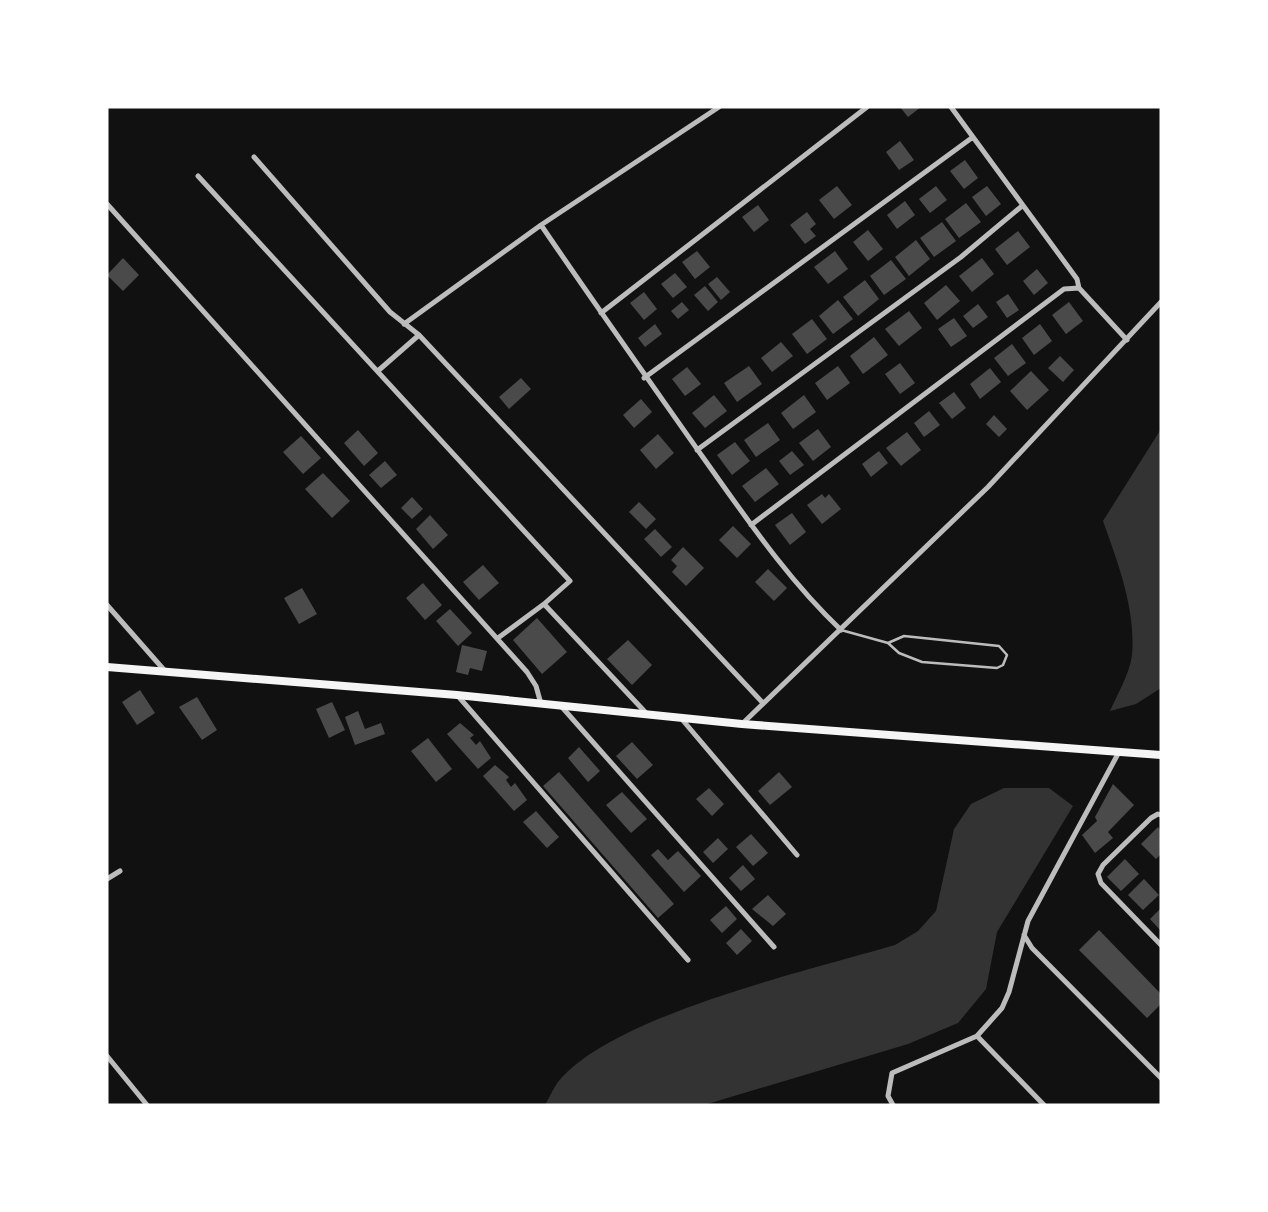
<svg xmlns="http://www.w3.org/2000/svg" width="1268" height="1212" viewBox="0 0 1268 1212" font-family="Cabin,sans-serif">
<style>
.water{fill:#333}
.building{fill:#4a4a4a}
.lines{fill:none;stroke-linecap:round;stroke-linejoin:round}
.service{stroke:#bcbcbc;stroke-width:2.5}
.minor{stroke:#bcbcbc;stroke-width:5}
.secondary{stroke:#f5f5f5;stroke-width:8}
</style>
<rect width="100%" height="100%" fill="#111"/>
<path class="water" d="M1161 429V688L1136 704 1110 711C1117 695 1130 673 1132 655 1136 610 1118 563 1103 521Z
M1004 788H1049L1073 806 997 932 986 989 958 1023 908 1044 704 1105H545C549 1098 553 1089 558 1082 612 1015 811 970 895 945L918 931 936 911 954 829 971 804Z"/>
<path class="building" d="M900 107H921L908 117Z
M900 141 914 160 899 170 886 152Z
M965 160 978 178 964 189 950 171Z
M837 186 852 205 834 219 819 200Z
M936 186 947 200 930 213 919 199Z
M987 186 1001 204 986 216 972 197Z
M905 201 915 215 897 229 887 215Z
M966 203 981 222 959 238 945 219Z
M758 205 769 220 754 232 742 217Z
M807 212 816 224 810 229 816 236 805 244 790 225Z
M942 222 956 241 934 257 920 238Z
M868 230 883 249 868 261 853 242Z
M1018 231 1030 247 1007 265 995 249Z
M916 240 930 259 909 276 895 257Z
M697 251 710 267 695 279 682 262Z
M835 251 848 269 828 284 814 267Z
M123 258 139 275 123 291 107 275Z
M982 258 994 274 972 292 959 276Z
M891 260 906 279 884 295 870 276Z
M1037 269 1048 283 1034 295 1023 281Z
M675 273 687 287 673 298 661 284Z
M717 277 730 292 721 300 708 284Z
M865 280 879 299 858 316 843 297Z
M946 285 960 301 937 320 924 303Z
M705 286 718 302 708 311 694 295Z
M644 292 657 309 644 320 630 303Z
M1008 294 1019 310 1007 318 996 302Z
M838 300 853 319 833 334 819 316Z
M682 302 689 310 678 319 671 311Z
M1069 302 1083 321 1066 334 1052 315Z
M978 304 988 317 973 328 963 316Z
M909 311 922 328 899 346 885 329Z
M954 318 967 336 951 347 938 329Z
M812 319 827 339 807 354 792 334Z
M655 324 662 334 645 347 638 338Z
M1040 324 1052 341 1034 355 1022 338Z
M874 337 888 355 863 374 850 356Z
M781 342 793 356 772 372 761 358Z
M1012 344 1026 363 1008 376 994 358Z
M1060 356 1074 370 1063 382 1048 368Z
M900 363 915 383 900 394 885 374Z
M749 366 762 384 737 402 724 383Z
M838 366 850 383 827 400 815 383Z
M687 367 701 384 685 396 672 379Z
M990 368 1001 382 980 399 970 384Z
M1031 371 1049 390 1027 410 1010 391Z
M521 378 531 389 509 409 499 397Z
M954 392 966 408 952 419 939 403Z
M714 395 727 411 705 428 692 413Z
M804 395 816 412 793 429 781 413Z
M641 399 652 412 634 428 623 415Z
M929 411 940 425 924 437 914 423Z
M994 415 1007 429 999 437 986 424Z
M768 423 780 440 756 457 744 440Z
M818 429 831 447 813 461 799 443Z
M358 430 378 453 364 466 344 443Z
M907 432 921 450 901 466 886 448Z
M658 434 674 453 656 469 640 450Z
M301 436 321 458 303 474 283 452Z
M735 442 750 461 732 475 717 455Z
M792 451 804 465 790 475 779 461Z
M879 451 888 463 871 477 862 464Z
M385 461 397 475 381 488 369 475Z
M766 468 779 484 755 502 742 486Z
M323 473 350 501 332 518 305 489Z
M822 494 825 498 829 494 841 509 822 524 807 505Z
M412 497 423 509 412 519 401 508Z
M639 502 656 519 646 529 629 512Z
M792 513 806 532 790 545 775 525Z
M430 515 448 535 433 549 416 529Z
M733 526 751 544 737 558 719 540Z
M655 529 672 547 661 557 644 539Z
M683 547 704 568 686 586 672 572 677 566 671 560Z
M483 565 499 583 479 600 463 582Z
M768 569 787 588 774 601 755 582Z
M423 583 442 605 425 620 406 598Z
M302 588 317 614 299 624 284 598Z
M450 609 472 633 458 646 436 621Z
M537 618 567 652 542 674 513 640Z
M628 640 652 665 632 685 607 659Z
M462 645 487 651 482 671 470 668 468 675 456 672Z
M140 690 155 713 137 725 122 702Z
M197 697 217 730 202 740 179 707Z
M332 702 345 730 329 738 316 709Z
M358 711 365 729 381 723 385 734 355 745 345 717Z
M460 723 474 735 470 738 476 745 480 741 491 758 478 769 447 734Z
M428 738 452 769 436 782 411 751Z
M632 742 653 765 637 779 616 756Z
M579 747 600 771 588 782 568 758Z
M495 765 509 777 506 780 511 787 515 783 527 800 514 811 483 776Z
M559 772 674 904 658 918 543 786Z
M779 772 792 787 770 805 758 791Z
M1113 784 1134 805 1108 832 1113 838 1095 853 1082 835 1097 821 1095 817Z
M709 788 724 804 712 816 696 799Z
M622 792 647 819 631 833 606 805Z
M536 811 559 837 547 848 523 822Z
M1158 827 1161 831V854L1156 859 1141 844Z
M751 834 768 853 753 866 736 847Z
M718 838 728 849 713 863 703 852Z
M658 849 668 860 678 851 701 876 684 892 651 855Z
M1125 859 1139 874 1121 891 1107 877Z
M743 865 755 879 741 891 729 878Z
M1144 879 1159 895 1143 910 1128 895Z
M768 895 786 914 773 926 752 909Z
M726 906 737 919 722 933 710 920Z
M1161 908V931L1150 919Z
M741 929 752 941 737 955 726 943Z
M1099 930 1161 994V1004L1147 1018 1079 950Z"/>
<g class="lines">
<path class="service" d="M841 630 888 643 899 653 922 662 997 668 1003 665 1007 655 999 646 904 636 888 643"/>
<path class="minor" d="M951 107 1077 279 1079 288
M254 157 390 312 419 335 763 703
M198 176 570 581 544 604 647 714
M107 204 527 672 536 686 541 704
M541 225C594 303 648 379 702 456 745 516 787 579 841 630
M601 313 867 107
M404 324 541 225 719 107
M379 370 419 335
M644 378 973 137
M697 450 961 257 1022 206
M751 525 1064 289 1079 288 1127 340
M107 605 165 671
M498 638 544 604
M458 696 688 960
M561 706 774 947
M680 717 797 855
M742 724 988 487 1161 302
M1161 815 1158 814 1151 818 1103 865 1098 874 1101 883 1161 945
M107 879 120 871
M1024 935 1032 948 1161 1078
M977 1036 1044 1105
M107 1056 147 1105
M893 1105 888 1096 892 1073 977 1036 1002 1008 1009 992 1028 921 1119 752"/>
<path class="secondary" d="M107 667 457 695 742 724 1161 755"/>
</g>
<rect width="1268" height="1212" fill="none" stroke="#ffffff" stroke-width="217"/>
</svg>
